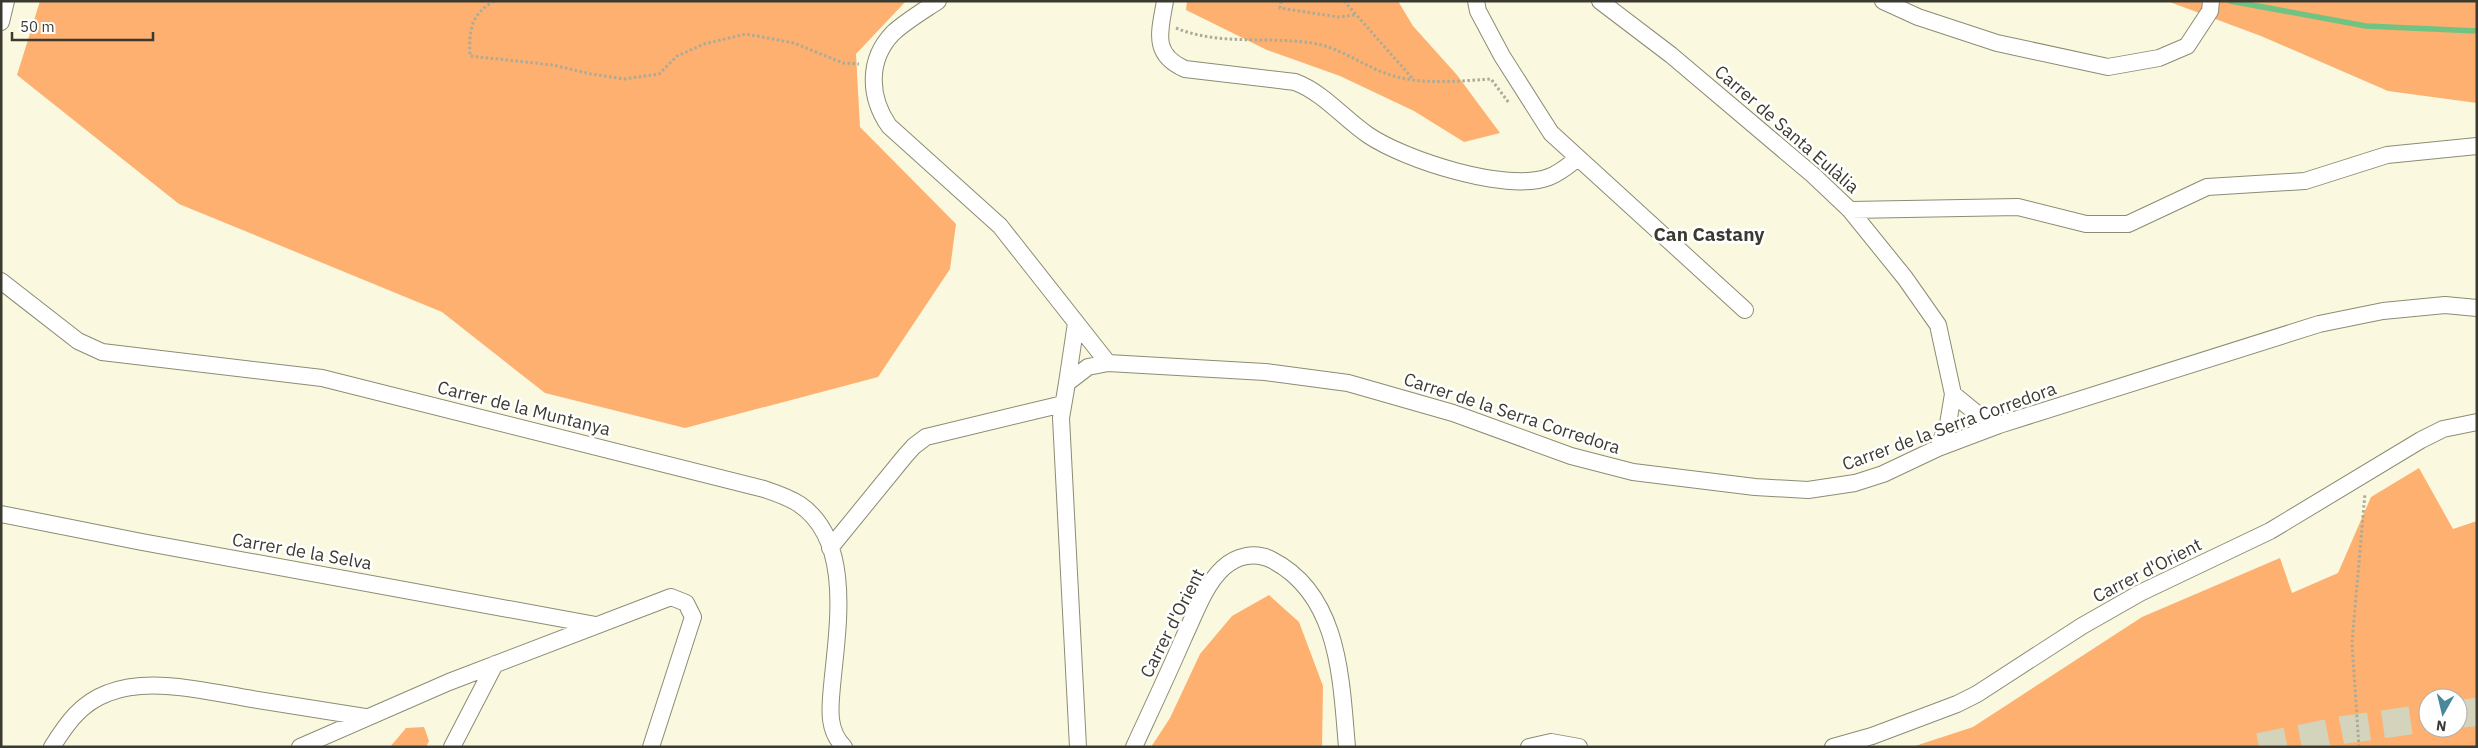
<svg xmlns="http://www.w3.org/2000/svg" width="2478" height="748" viewBox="0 0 2478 748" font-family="'IBM Plex Sans',sans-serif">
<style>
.forest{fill:#fdb06f;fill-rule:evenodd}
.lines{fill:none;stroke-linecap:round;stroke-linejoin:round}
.stream{stroke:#70c383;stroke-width:5.5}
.highway-tunnel{stroke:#d4d3bc;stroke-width:28;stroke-dasharray:28 14;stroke-linecap:butt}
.street-casing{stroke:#8d8b74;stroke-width:18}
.path{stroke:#acab98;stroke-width:3;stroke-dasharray:2.5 2.5;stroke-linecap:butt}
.street{stroke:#fff;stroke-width:16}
.labels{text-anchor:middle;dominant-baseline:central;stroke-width:5;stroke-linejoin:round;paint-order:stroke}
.street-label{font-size:18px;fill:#3b3a30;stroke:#fff}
.neighbourhood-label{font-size:19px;font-weight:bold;fill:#3b3a30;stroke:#fff}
</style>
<rect width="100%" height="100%" fill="#faf9df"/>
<path class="forest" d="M40 1H906L856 54 860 127 956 224 950 269 878 377 685 428 545 393 442 312 179 204 17 75Z
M1187 1H1398L1413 26 1457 75 1500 133 1464 142 1414 111 1340 76 1267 50 1186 10Z
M2167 1H2477V103L2388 91 2261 36Z
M2419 468 2453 529 2477 521V747H1912L1973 727 2142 617 2280 558 2292 593 2338 573 2371 497ZM2428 698H2458V728H2428Z
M1269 595 1299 622 1323 686 1322 747H1151L1170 718 1200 654 1232 616Z
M424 727 429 741 426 747H390L406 728Z"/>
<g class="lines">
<path class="stream" d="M2230 1 2366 26 2477 31"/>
<path class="highway-tunnel" d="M2458 714 2477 712
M2259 747 2343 730 2428 718"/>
<defs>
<path id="street" d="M938 1C923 11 906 21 893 33 867 60 869 97 889 126L1000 226 1108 363
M1165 1C1160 31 1151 54 1185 69L1295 82C1324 93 1343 118 1368 135 1405 160 1507 193 1549 177 1560 173 1569 165 1578 158
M1476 1 1478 11 1502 56 1551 133 1745 310
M1600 1 1671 55 1813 175 1850 210 1905 278 1938 325 1953 394 1948 424 1938 448
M1883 1 1918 17 1997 43 2108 67 2159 58 2187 46 2210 11 2211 1
M1 22 6 1
M1850 210 2018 207 2086 224H2128L2207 187 2305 181 2387 155 2477 146
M1 281 78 341 102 352 322 378 764 489C776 493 788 497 799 504 854 541 837 630 832 686 830 708 827 730 844 747
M1076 323 1067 383 1088 367 1108 363 1265 372 1348 383 1453 413 1571 456 1633 472 1755 487 1808 490 1855 483 1883 474 1938 448 1999 425 2319 324 2383 311 2445 305 2477 308
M1067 383 1061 418 1078 747
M1953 394 1975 412 1999 425
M1 514 142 542 596 625
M830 548 905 456 914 446 926 437 1063 404
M52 747C67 723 81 703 108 693 150 676 209 692 252 699 290 705 328 711 365 717
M300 747 449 682 671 597 686 603 693 617 651 747
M452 747 495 664
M1134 747C1151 710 1168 674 1184 637 1195 614 1204 586 1223 568 1236 556 1255 551 1272 560 1340 595 1341 680 1347 747
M1529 747 1551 742 1579 747
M1833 747 1872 736 1957 704 1977 694 2082 626 2140 593 2270 531 2421 440 2443 429 2477 422"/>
</defs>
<use href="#street" class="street-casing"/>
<path class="path" d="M494 1C470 15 469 31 470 56L553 65 591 74 624 79 659 74 677 56 704 44 746 34 794 43 843 63 859 64
M1281 1 1280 8 1338 17 1355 15
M1344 1 1413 79
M1176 28C1220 46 1266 36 1312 43 1339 47 1360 64 1385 73 1418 86 1457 81 1491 79L1509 103
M2359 747 2352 643 2365 493"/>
<use href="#street" class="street"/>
</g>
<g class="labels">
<g class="street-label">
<text transform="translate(1787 129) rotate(41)">Carrer de Santa Eulàlia</text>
<text transform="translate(524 408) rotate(14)">Carrer de la Muntanya</text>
<text transform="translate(1512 413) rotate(18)">Carrer de la Serra Corredora</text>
<text transform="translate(1949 426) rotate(-20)">Carrer de la Serra Corredora</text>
<text transform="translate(302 551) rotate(10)">Carrer de la Selva</text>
<text transform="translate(2147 570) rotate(-27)">Carrer d'Orient</text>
<text transform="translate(1172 623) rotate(-63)">Carrer d'Orient</text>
</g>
<g class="neighbourhood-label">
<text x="1709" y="234">Can Castany</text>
</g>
</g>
<rect width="2478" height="748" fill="none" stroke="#3b3a30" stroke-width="5"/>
<g transform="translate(2443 713) rotate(188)"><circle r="24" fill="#ffffff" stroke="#b1b0ac"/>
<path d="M0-4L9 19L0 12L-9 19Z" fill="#47889a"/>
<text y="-8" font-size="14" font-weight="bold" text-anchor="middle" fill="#3b3a30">N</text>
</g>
<path d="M12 32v8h141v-8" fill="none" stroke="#3b3a30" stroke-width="2.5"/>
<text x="20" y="32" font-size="15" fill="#3b3a30" stroke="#ffffff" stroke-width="4" paint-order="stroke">50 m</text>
</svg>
